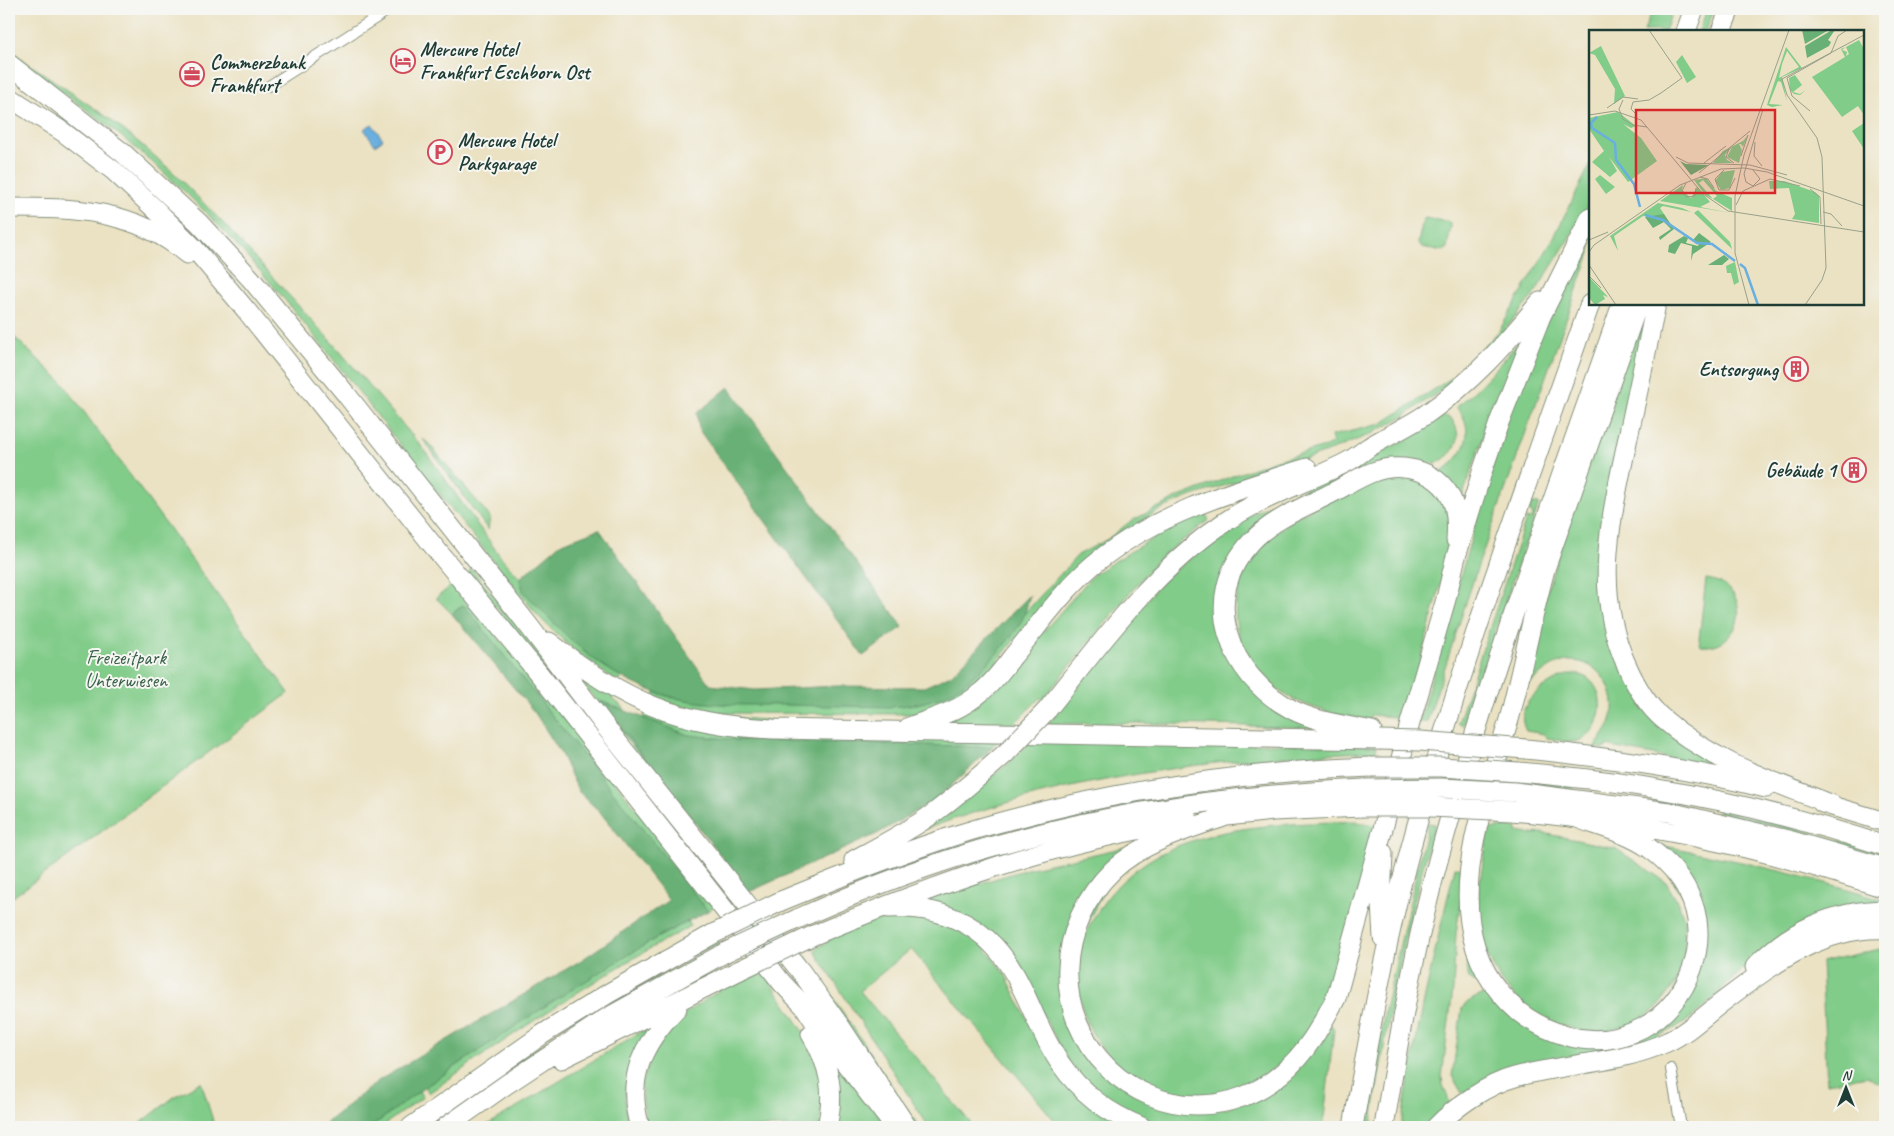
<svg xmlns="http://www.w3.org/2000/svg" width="1894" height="1136" viewBox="0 0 1894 1136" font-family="Caveat,sans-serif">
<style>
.green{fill:#81cc89;stroke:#50845e}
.forest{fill:#68b075;stroke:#447654}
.water{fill:#69afdf;stroke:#44768a}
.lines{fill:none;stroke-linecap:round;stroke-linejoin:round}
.street-casing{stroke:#85907c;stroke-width:12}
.highway-casing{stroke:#85907c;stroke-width:21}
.street{stroke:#fff;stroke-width:10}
.highway{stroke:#fff;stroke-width:19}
.highway-bridge-casing{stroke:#85907c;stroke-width:21;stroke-linecap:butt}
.highway-bridge{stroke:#fff;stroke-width:19}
.labels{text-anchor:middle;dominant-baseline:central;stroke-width:4;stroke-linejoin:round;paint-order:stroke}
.poi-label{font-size:20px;font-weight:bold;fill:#1f3d34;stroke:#f6f6f2;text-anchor:start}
.park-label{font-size:20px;fill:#386149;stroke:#f6f6f2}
.inset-river{fill:none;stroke:#69afdf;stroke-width:2.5}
.inset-road{fill:none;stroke:#99a08a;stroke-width:1}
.view{fill:#d62828;fill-opacity:0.15;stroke:#d62828;stroke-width:2.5}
.inset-edge{fill:none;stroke:#1f3d34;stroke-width:2.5}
</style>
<rect width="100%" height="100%" fill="#f6f6f2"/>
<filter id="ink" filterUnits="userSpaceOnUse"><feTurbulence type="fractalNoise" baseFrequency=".02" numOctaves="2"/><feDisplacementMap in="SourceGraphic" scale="10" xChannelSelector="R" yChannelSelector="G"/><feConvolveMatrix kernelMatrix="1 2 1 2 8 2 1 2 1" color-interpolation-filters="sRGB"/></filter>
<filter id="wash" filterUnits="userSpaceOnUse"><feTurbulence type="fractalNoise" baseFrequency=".0096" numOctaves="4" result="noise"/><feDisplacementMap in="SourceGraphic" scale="20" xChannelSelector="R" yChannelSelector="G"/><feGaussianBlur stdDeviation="1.12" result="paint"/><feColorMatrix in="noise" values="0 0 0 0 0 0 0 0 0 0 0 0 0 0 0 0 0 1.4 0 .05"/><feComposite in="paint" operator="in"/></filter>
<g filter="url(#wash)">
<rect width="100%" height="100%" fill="#ebe2c3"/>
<path class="green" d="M1652 9H1673L1665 31H1644Z
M1707 9H1714L1706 31H1699Z
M9 50 107 117 142 145 175 174 224 224 337 348 422 447 500 556 520 578 524 591 584 652 622 677 619 682C589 664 564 642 539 617 486 552 432 486 380 419 315 336 249 250 170 178 120 132 65 93 9 55Z
M1590 165V202L1584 215 1533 296 1473 368 1404 416 1373 433 1340 447 1304 460 1192 496 1163 508 1142 521 1078 567 1048 598 995 664 968 691 955 700 928 711 915 714 717 713 701 712 654 698 655 692 672 698 917 704C960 691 976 678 1004 644 1011 635 1019 626 1023 615L1078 555 1108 539 1131 521 1179 497 1235 475 1276 460 1326 447 1333 443 1331 436 1381 424 1453 377 1499 331 1552 241Z
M1425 218 1449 222 1451 226 1447 248 1443 251 1422 247 1418 243 1423 220Z
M1590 233V253L1479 563 1427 722H1419L1506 416 1535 345Z
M1649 304 1603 530 1621 667 1726 769 1606 746 1605 749 1595 747C1601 738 1608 730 1611 720 1620 694 1600 659 1569 661 1552 662 1537 677 1524 688L1536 625 1623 352Z
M9 332 63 383 289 693 9 900Z
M1523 337 1494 407 1460 503 1440 473C1464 458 1478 431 1456 407 1481 388 1502 361 1523 337Z
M1444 416 1451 418C1466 440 1454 454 1434 465L1435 462 1422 467 1410 464 1293 507 1290 501 1228 567 1236 666 1326 728 1130 723 1048 724 1162 581 1237 521 1404 441Z
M423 439 430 445 490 517 488 530Z
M1403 473 1431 484 1448 506 1451 546 1405 718 1371 715 1370 720C1341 716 1310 709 1284 694 1268 685 1256 671 1248 656 1219 607 1244 556 1286 524 1297 515 1313 509 1326 502 1340 495 1362 480 1376 476 1384 474 1394 474 1403 473Z
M1532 504H1539L1463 726 1458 723 1526 519H1531L1533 514 1529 511Z
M1204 511 1209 520 1157 560 1043 699 1040 698 1014 724 940 722 1014 665 1094 574 1143 544Z
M472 569 734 898 730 901 468 572Z
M1706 579C1755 585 1745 650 1701 646L1699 639Z
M451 586 512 653 714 906 708 911 463 605 452 614 436 598Z
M564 659 613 696 612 699 622 706 626 711 600 702 663 783 637 753Z
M1570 674C1573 674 1578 674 1581 675 1610 685 1604 733 1578 741 1569 744 1556 739 1547 738L1544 734 1526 731C1511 704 1548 681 1570 674Z
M646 711 1001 738 991 747 737 740 688 735 644 718Z
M1033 739 1377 746 1375 752C1223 756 1069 777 925 829L1009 763Z
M1517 780 1572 786 1574 789 1516 783Z
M1717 810 1782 824 1885 854V858L1803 833 1717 812Z
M1358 821V823L1378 825C1369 857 1359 889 1350 920 1339 961 1327 1005 1301 1040 1238 1128 1100 1105 1080 997 1074 965 1080 938 1098 911 1114 885 1140 863 1168 850 1227 823 1295 824 1358 821Z
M1428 823 1435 824C1406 922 1386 1026 1371 1127H1365L1385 1010Z
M1508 827 1517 828V832L1530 834 1543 833 1615 848 1666 882 1679 905 1684 919 1685 954 1675 984 1657 1008 1635 1023 1608 1031 1583 1032 1556 1023 1526 1008 1501 982 1485 950 1478 922V892L1489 829Z
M1149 842 1120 860 1061 973 1109 1078 1227 1109 1330 1026H1332L1334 1029 1323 1127H1161L1125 1114 1074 1072 1022 976 929 901 932 898 1027 869Z
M1649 843C1729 858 1807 876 1885 900L1884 904 1749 963 1708 1004 1683 1024 1649 1041 1462 1093 1452 1076 1462 1008C1469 999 1481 994 1492 995L1557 1040 1659 1026 1702 926Z
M1455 867 1466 868 1456 933 1453 989 1442 1077 1443 1085 1450 1103 1427 1127H1401C1414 1039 1434 953 1455 867Z
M910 916 941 921 980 942 1005 974 1037 1038 1124 1127H1060L911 949 860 991 974 1127H929L814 950 830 940V937L869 922Z
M688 921 691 926C599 975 514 1033 429 1093L425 1087C511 1029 596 969 688 921Z
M716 939 720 943C694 952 667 971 643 985 575 1026 511 1070 447 1116L444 1112 569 1026Z
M1885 948V1082L1877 1083 1867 1076 1827 1083 1821 962Z
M1468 952 1485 983C1462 986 1466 969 1468 952Z
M804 954 919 1127H915L798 957Z
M764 972 804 1032 824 1082 820 1127H646L641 1083 658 1042 670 1026 687 1012 729 984 731 986Z
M645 1029 646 1034C629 1061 617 1096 631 1127H484Z
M833 1056 890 1127H835C842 1101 838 1082 833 1056Z
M201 1082 215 1127H136L174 1097Z
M419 1091 423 1097 381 1127H371Z"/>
<path class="forest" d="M729 387 903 627 863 656 699 430 697 413Z
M599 529 710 685 755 690 837 686 924 687 951 675 1030 595C1027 604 1025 616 1020 624 1005 648 970 684 945 695 928 703 910 705 892 707 855 706 818 706 782 705 719 705 673 707 616 674 580 653 552 621 523 591L520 578 560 544Z
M464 605 708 911 661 935 550 1003 425 1087 371 1127H321L378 1081 580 961 669 900 600 812 579 792 560 752 535 713 452 614Z
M600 701 688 735 737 740 993 747 938 798 879 833 749 892Z"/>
<path class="water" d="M372 124 383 139 375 145 364 129Z"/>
</g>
<g filter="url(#ink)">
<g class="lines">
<defs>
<path id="street" d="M269 86 390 9
M1671 1069 1681 1127"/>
<path id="highway" d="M1686 31 1694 9
M1721 31 1730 9
M9 64 123 153 199 223 251 279 346 394 529 626 615 739 802 973 840 1026 907 1127
M9 97 63 132 114 171 156 210 194 248 246 310 435 548 540 675 782 983 805 1007 822 1033 890 1121
M9 208C73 208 135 209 187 254
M1656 304C1647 348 1638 392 1628 437 1612 516 1591 588 1627 666 1635 684 1647 705 1662 718 1712 762 1772 781 1833 805
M549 642C623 701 678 725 773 729L1379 740
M1047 710C1101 643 1151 573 1222 524 1261 497 1306 483 1347 462 1355 458 1362 452 1369 447 1387 436 1407 427 1425 415 1471 383 1505 345 1540 302
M909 727C933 718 960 711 980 693 993 683 1003 669 1013 656 1041 623 1065 587 1099 560 1160 512 1234 491 1307 468
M1372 731C1345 725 1315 722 1291 709 1229 676 1198 598 1252 541 1272 520 1300 509 1326 496 1341 489 1357 478 1373 472 1403 461 1444 471 1454 506 1457 517 1457 528 1456 540
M1526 749C1606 757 1688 768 1766 788
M1519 772C1563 776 1608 780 1652 788 1731 801 1809 821 1885 846
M1515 792 1669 812 1788 840 1885 868
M1822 803 1885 822
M1512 811C1576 817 1641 825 1705 839 1766 851 1826 869 1885 888
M1229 815C1190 829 1144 841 1113 870 1056 925 1051 1013 1109 1069 1133 1092 1165 1105 1198 1105 1228 1105 1258 1094 1281 1074 1306 1054 1321 1026 1336 998L1384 825 1410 723 1446 599 1455 560 1483 469 1500 420 1541 316 1590 218
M1217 817 1273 811 1361 807
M1574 817C1598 826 1628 833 1649 848 1664 859 1680 875 1688 892 1713 941 1689 1003 1642 1028 1619 1040 1593 1043 1567 1036 1550 1031 1533 1023 1519 1012 1492 989 1475 959 1470 923 1460 855 1492 780 1510 716 1523 666 1532 616 1546 566L1638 304
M1383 853 1381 903 1383 938
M854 860C880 846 907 832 931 815 957 796 981 775 1006 753
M781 901C847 874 914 847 983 827 1110 791 1239 772 1371 767
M889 908C944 906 987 925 1015 975 1031 1003 1041 1036 1060 1063 1080 1092 1109 1114 1142 1127
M797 919C840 900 883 882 927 867 1068 818 1216 795 1365 789
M814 935C937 884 1057 840 1189 821
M1755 967C1789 930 1835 911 1885 910
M811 1034C830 1065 835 1092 827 1127
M561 1059 740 970
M411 1127 543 1034 609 993 713 934
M446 1127 507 1084 607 1018 726 952
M640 1127C625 1078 643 1043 677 1008
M1353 1127C1370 1028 1388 929 1415 832 1464 653 1529 479 1590 304
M1384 1127C1399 1037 1415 945 1439 857 1490 669 1558 487 1622 304
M1436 1127C1455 1107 1488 1084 1515 1077 1565 1063 1619 1064 1667 1042 1689 1032 1706 1014 1725 1000 1772 964 1824 926 1885 929"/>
</defs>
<use href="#street" class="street-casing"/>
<use href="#highway" class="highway-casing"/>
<use href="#street" class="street"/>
<use href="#highway" class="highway"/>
<defs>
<path id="highway-bridge" d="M1379 740 1420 741 1526 749
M1006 753 1047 710
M1371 767H1441L1519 772
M1365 789 1442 788 1515 792
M1361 807H1431L1512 811
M713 934 781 901
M726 952 797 919
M740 970 814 935"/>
</defs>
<use href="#highway-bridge" class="highway-bridge-casing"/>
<use href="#highway-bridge" class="highway-bridge"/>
</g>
</g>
<defs>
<symbol id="hotel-ring" viewBox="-11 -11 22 22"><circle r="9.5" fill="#f6f6f2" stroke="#d1495b" stroke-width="1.5"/><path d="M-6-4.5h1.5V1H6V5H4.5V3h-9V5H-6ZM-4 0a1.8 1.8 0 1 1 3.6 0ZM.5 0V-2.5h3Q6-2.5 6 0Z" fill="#d1495b"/></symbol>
<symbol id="office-ring" viewBox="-11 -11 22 22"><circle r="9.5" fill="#f6f6f2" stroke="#d1495b" stroke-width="1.5"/><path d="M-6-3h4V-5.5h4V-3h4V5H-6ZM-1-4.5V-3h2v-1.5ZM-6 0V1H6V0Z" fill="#d1495b"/></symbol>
<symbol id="parking-ring" viewBox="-11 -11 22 22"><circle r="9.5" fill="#f6f6f2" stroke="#d1495b" stroke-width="1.5"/><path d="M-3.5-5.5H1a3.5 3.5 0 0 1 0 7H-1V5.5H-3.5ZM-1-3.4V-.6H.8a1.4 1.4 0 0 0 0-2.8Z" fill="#d1495b"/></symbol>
<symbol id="building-ring" viewBox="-11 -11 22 22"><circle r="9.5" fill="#f6f6f2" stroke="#d1495b" stroke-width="1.5"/><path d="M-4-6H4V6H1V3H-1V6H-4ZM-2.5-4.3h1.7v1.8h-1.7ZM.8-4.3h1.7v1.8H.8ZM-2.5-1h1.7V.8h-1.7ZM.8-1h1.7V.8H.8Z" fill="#d1495b"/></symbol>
</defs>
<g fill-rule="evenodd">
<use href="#hotel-ring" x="389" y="47" width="28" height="28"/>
<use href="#office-ring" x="178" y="60" width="28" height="28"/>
<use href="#parking-ring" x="426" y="138" width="28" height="28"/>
<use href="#building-ring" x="1782" y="355" width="28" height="28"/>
<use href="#building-ring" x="1840" y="456" width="28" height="28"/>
</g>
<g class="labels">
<g class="poi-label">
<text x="420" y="49">Mercure Hotel<tspan x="420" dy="23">Frankfurt Eschborn Ost</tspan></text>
<text x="210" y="62">Commerzbank<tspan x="210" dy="23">Frankfurt</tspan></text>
<text x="458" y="140">Mercure Hotel<tspan x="458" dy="23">Parkgarage</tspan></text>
<text x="1778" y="369" text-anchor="end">Entsorgung</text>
<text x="1836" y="470" text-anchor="end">Gebäude 1</text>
</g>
<g class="park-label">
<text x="126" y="657">Freizeitpark<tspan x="126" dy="23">Unterwiesen</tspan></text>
</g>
</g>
<g transform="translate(1589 30)">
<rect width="275" height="275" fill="#ebe2c3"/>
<path d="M270 10 275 19V85L269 76 253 87 223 47 256 27 252 19 256 17 253 20 258 22 257 26 260 24 257 17ZM12 16 36 66 25 74 26 59 6 25 0 23ZM197 17 213 38 193 47 198 71 192 52 189 51 180 74 194 75 183 77 178 75ZM198 21 210 37 190 48 193 34ZM93 25 107 47 98 53 87 32ZM206 45 213 55 204 62 211 64 217 60 211 65 205 64 201 60 200 48ZM29 82 47 96 42 98 34 94 52 108 68 131 39 152 20 127 28 141 21 147 3 132 15 121 0 99V88ZM275 93V119L263 101ZM159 105 154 117 152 114H150L153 120 150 133 138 127 143 117 136 125 138 130 144 133H124L134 121 154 111ZM146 140 141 158 132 160 126 151 133 142ZM11 145 26 157 17 164 6 149ZM117 148 127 161 143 168V181L124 169 128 166 114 150 110 153 124 169 116 165 105 150ZM180 151H195L226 162 230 166V193L203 189 206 184 200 158 181 159ZM94 155 93 160 102 168 108 157 121 172 111 177 142 183 71 171ZM69 173 93 178 102 182 74 176 71 178 75 184 70 187 54 186 25 206 29 221 21 206ZM109 180 141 212 143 219 105 183ZM146 232 150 252 145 255 142 243H138L137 236ZM0 247 19 267 14 265 16 269 6 275 0 268Z" fill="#81cc89" fill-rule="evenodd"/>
<path d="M213 0H238V1L216 14ZM243 0H246L239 10 242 12 240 16 218 28 216 16ZM91 131 97 134 120 135 102 145ZM75 184 85 199 71 210 70 207 82 199 75 192 64 198 56 187ZM110 203 122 212 104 224 102 231 103 216 92 213 86 224 79 222 80 215 95 206 99 208 97 213 109 216 110 213 104 210ZM135 225 140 229 133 235H119Z" fill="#68b075"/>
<path class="inset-river" d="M8 87 2 93 3 98 26 113 27 130 45 154 51 177M56 185 74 190 108 213 123 214 146 231M151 234 156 238 169 275"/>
<path class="inset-road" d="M60 0 93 48 72 63M34 70 30 79 34 89 44 95 58 97M18 78 34 67 49 69M221 81 203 66 198 48 242 23 249 6 258 0M0 85 26 81 52 90 114 164M48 85 42 79 44 72 60 70 72 63M166 112 165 126 173 136M140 119 137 127 145 133M152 126 159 105M87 127 99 133 161 135 198 145M115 133 137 116M135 140 126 149 130 160H140L146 148M164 140 171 149 164 156 157 152 155 144 174 79M110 143 161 101M111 147 119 149 125 158M97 153 93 161 97 167 106 166 107 158M221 159 231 167 232 194M114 164 139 181 275 202M147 175 154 161 181 149 211 156M234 182 242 184 253 196M0 210 19 202M0 222 5 215 91 155 132 139 155 138 178 142 275 176M0 235 27 275M0 246 12 258M160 275 146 223V166L155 125 200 0M216 275 233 250 237 238 233 127 228 108 198 65 193 49 275 5"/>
<path class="view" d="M47 80H186V163H47Z"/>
<rect width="275" height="275" class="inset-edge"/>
</g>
<rect width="1894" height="1136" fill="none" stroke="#f6f6f2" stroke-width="30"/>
<g transform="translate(1846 1088)" stroke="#f6f6f2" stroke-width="4" paint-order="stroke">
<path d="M0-4L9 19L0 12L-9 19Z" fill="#1f3d34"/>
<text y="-8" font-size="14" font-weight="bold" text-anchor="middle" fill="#1f3d34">N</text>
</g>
</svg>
